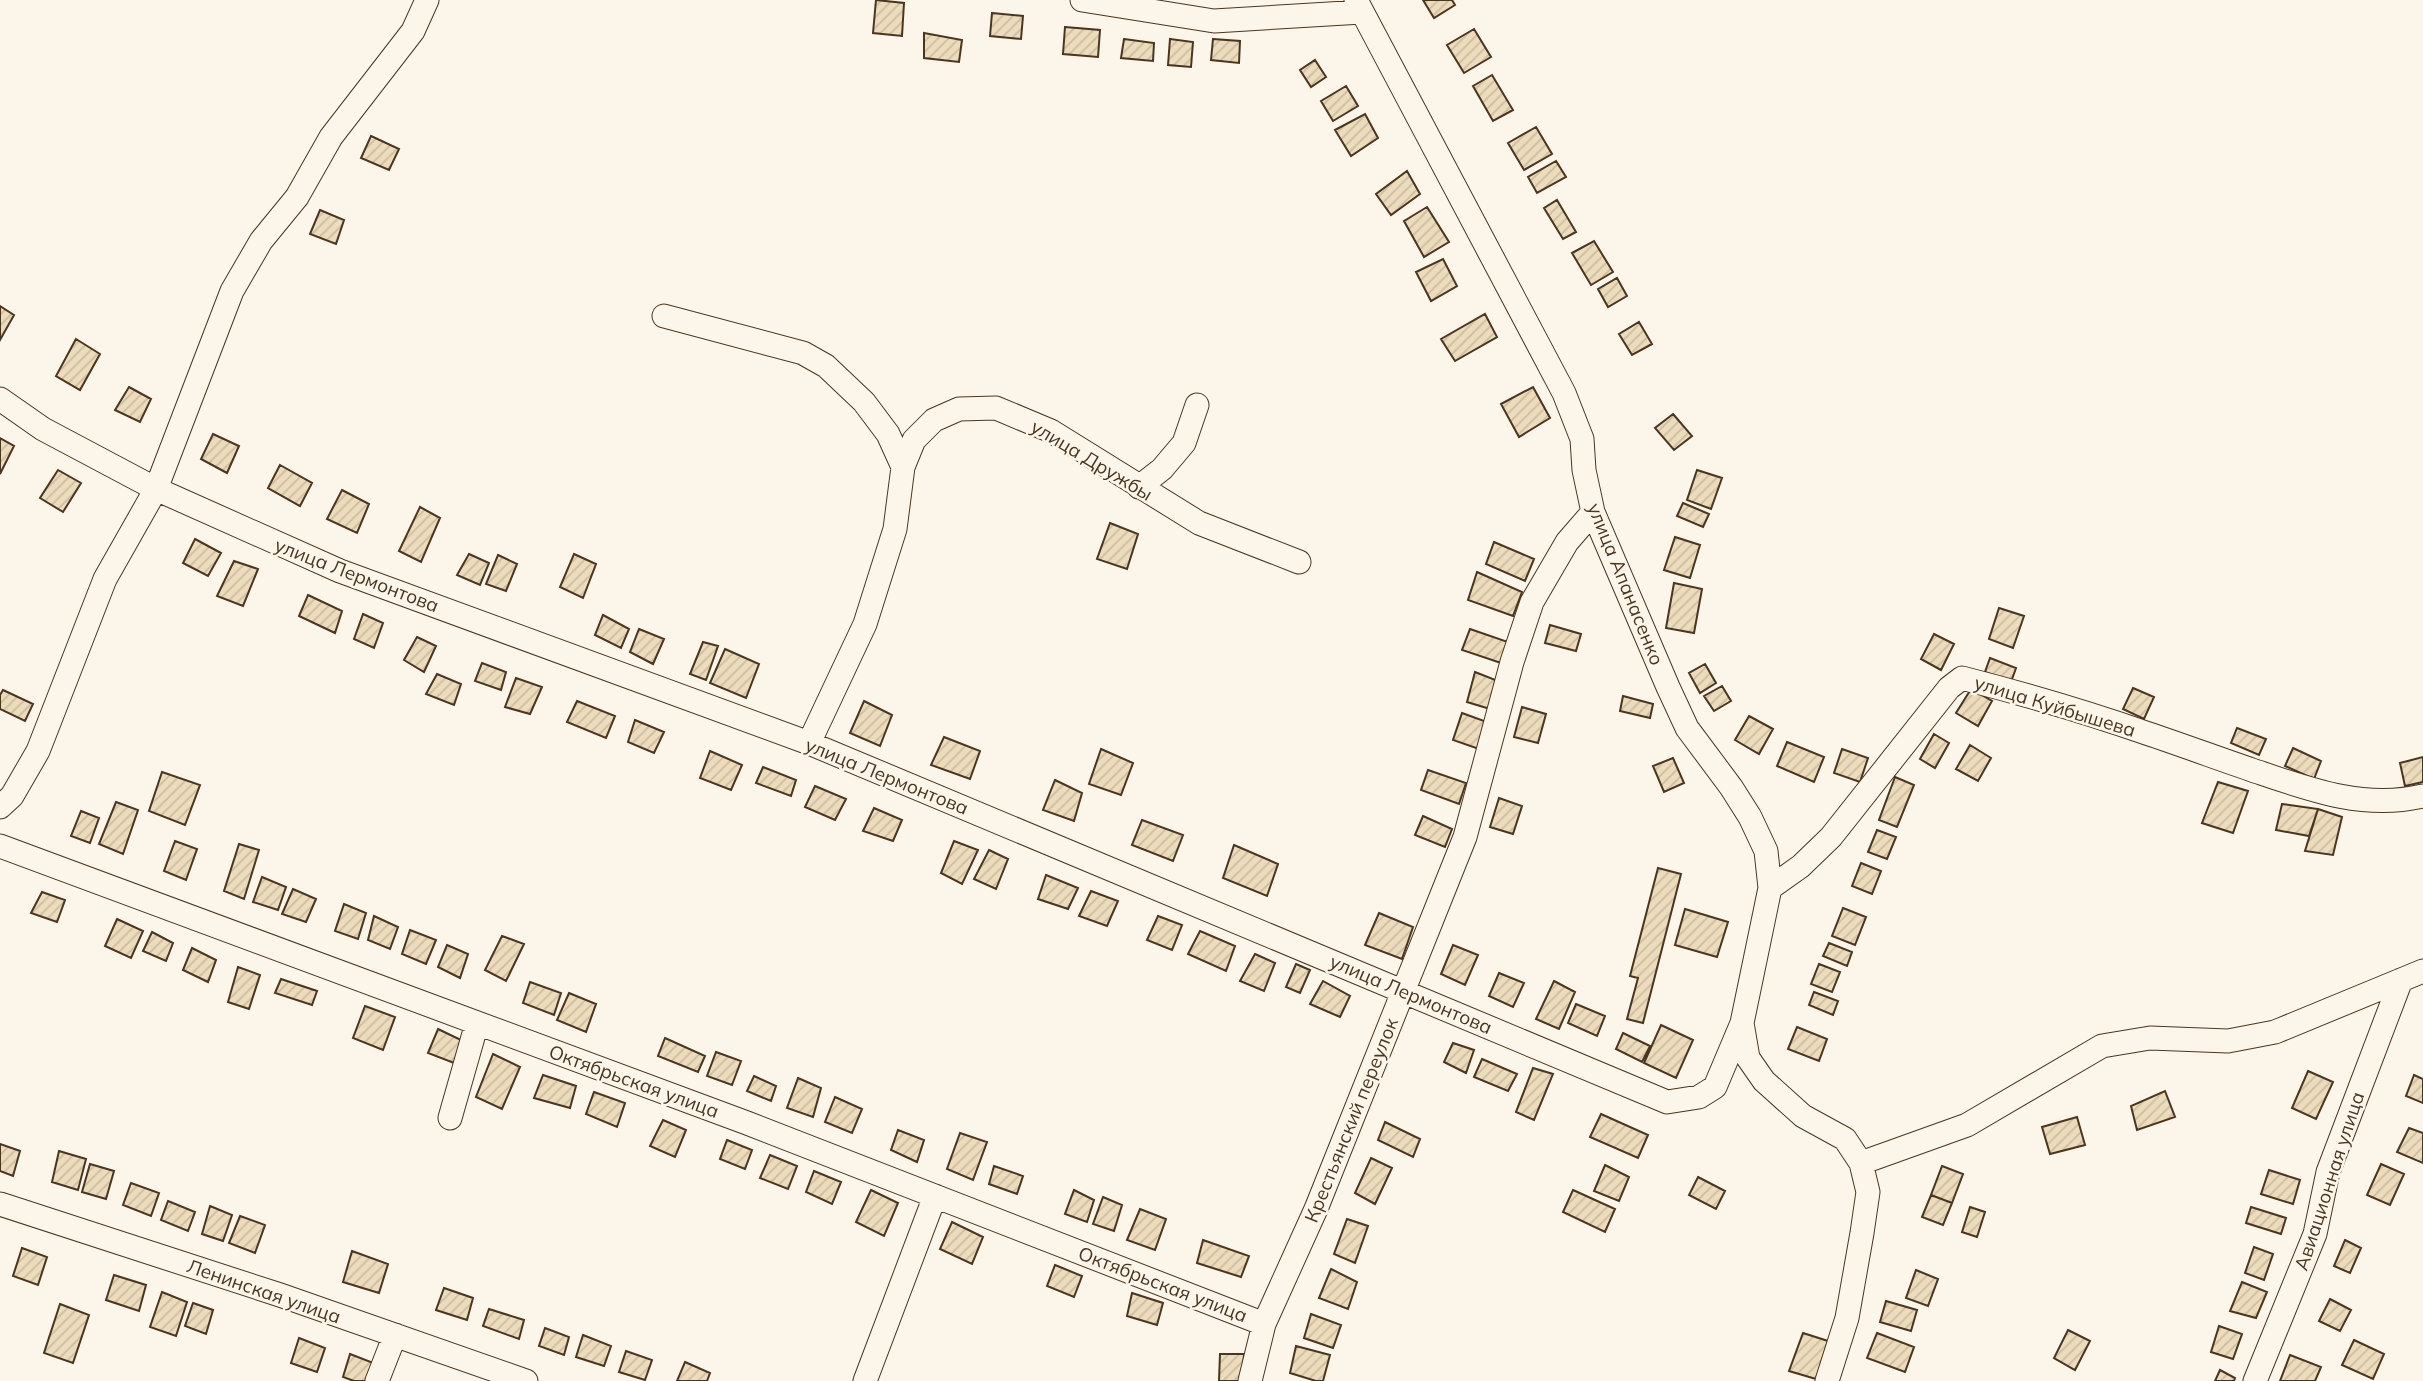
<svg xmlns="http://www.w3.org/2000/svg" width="2423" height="1381" viewBox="0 0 2423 1381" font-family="Mulish,sans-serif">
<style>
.building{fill:url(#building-hatch);stroke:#4a3520;stroke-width:2}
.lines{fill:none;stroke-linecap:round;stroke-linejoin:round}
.minor-casing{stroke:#4a3520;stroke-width:25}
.minor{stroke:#fbf6e9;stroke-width:23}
.labels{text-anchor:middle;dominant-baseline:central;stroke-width:5;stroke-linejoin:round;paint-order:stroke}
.street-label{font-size:19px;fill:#4a3520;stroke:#fbf6e9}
</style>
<defs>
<pattern id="building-hatch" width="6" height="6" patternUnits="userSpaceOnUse" patternTransform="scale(1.75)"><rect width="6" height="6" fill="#ecdcbc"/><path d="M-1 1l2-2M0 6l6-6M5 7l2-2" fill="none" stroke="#ccbda1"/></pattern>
</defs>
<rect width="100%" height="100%" fill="#fbf6e9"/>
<path class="building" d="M876 0 904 3 902 36 873 33Z
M1423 0H1452L1455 5 1434 18Z
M992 13 1023 16 1021 39 990 36Z
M1065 27 1100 30 1098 57 1063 54Z
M1474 29 1491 57 1464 73 1447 45Z
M924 33 962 40 959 62 924 58Z
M1124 39 1154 43 1153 61 1121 58Z
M1170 39 1193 42 1191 67 1168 65Z
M1213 39 1240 41 1239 63 1211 60Z
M1315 60 1326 77 1311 87 1300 70Z
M1492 75 1513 110 1493 121 1473 86Z
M1346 86 1358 106 1333 121 1321 101Z
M1365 114 1378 138 1351 156 1335 130Z
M1536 127 1552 154 1524 170 1508 143Z
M371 136 399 149 389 170 361 158Z
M1556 161 1566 177 1537 193 1528 177Z
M1407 171 1420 194 1391 215 1376 194Z
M1557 200 1576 232 1563 239 1544 208Z
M1427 207 1449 242 1424 257 1404 221Z
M320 210 344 220 336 244 310 234Z
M1594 241 1613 272 1591 285 1572 253Z
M1443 259 1457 286 1431 301 1416 272Z
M1617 278 1627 296 1608 307 1598 289Z
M0 306 14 315 0 340Z
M1485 314 1497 337 1455 361 1441 339Z
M1639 322 1652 344 1632 355 1619 334Z
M76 339 100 354 80 390 56 376Z
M129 387 151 399 140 422 115 410Z
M1533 387 1550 418 1519 437 1501 404Z
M1673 414 1692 436 1674 450 1655 428Z
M213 434 239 446 227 473 201 459Z
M0 438 14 446 0 474Z
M280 465 312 483 300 506 268 488Z
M58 470 81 483 63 512 40 498Z
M1697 470 1722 478 1711 509 1687 500Z
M342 490 369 504 357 533 327 519Z
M1683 503 1709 514 1703 527 1677 516Z
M420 507 440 518 421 562 399 551Z
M1110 523 1138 534 1127 569 1097 559Z
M1675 537 1700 545 1690 578 1664 570Z
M195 539 221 553 208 576 183 563Z
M1494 542 1534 559 1525 581 1486 564Z
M469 554 489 563 480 585 457 575Z
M574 554 596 564 583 598 560 587Z
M498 555 517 564 506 591 486 584Z
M234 561 258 569 243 606 217 596Z
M1477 572 1522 592 1513 616 1468 600Z
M1674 583 1702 589 1694 633 1666 628Z
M308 595 342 611 335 633 299 616Z
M1999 608 2024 616 2013 648 1989 639Z
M363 614 383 623 374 648 354 639Z
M603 615 629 629 621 648 595 635Z
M1550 625 1581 634 1576 651 1545 643Z
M639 629 664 639 653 664 630 652Z
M1470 629 1508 642 1501 663 1462 650Z
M1934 634 1954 644 1941 670 1921 659Z
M417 637 436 646 424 672 404 660Z
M703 642 718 646 706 680 690 674Z
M725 649 759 664 746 698 710 683Z
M1990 658 2016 668 2011 682 1985 672Z
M482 663 506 672 501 690 475 681Z
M1705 664 1716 683 1700 693 1689 673Z
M1475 672 1498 681 1490 709 1467 702Z
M437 674 461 684 454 705 426 694Z
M516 678 542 687 530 714 505 707Z
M1722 686 1731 701 1714 711 1704 696Z
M2133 688 2154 697 2144 719 2123 709Z
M1971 689 1992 701 1978 726 1956 713Z
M3 690 33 704 25 721 0 709V695Z
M1623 696 1653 704 1650 718 1620 711Z
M577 701 615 716 606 738 567 722Z
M864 701 892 715 880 746 850 733Z
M1522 707 1546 714 1538 743 1514 737Z
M1462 713 1487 722 1479 749 1453 740Z
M1749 716 1773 729 1759 754 1735 740Z
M635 720 664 732 654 753 628 742Z
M2237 728 2266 739 2259 755 2231 743Z
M1934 734 1949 743 1935 768 1920 759Z
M944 737 980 751 970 779 931 765Z
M1787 742 1824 757 1814 782 1777 766Z
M1970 745 1991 758 1978 781 1956 769Z
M2293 748 2321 761 2314 779 2285 766Z
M1101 749 1133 763 1121 795 1089 784Z
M1842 749 1868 758 1860 782 1834 773Z
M710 751 742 765 731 790 700 778Z
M2423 757V782L2405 786 2400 763Z
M1673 758 1684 783 1664 792 1653 766Z
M763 767 796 780 791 796 756 783Z
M1428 770 1466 783 1459 804 1421 790Z
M162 772 200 785 185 825 149 811Z
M1895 777 1914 785 1897 827 1879 820Z
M1055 780 1082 793 1074 821 1043 810Z
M2218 782 2248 791 2233 833 2202 823Z
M815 786 846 799 835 820 805 807Z
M1499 798 1522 806 1513 834 1490 827Z
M116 802 138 810 123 854 99 844Z
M2282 804 2318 809 2309 836 2276 830Z
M874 808 902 820 893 841 863 831Z
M2318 809 2342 817 2333 855 2305 851Z
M81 811 99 818 90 843 71 836Z
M1423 816 1452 829 1445 847 1415 835Z
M1142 820 1183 835 1173 861 1132 845Z
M1877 830 1896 837 1887 859 1868 852Z
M175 841 197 849 186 880 164 871Z
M954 841 978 850 962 884 941 873Z
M239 844 259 850 244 899 224 891Z
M1234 845 1278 864 1267 896 1223 878Z
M989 850 1008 859 996 889 974 879Z
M1861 863 1881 871 1872 894 1852 886Z
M1658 868 1681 874 1643 1023 1627 1019 1638 978 1630 976Z
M1046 875 1078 888 1068 909 1038 899Z
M262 877 286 887 278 910 253 902Z
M293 889 316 899 306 922 282 914Z
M1091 891 1118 901 1107 926 1079 916Z
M42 892 65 900 57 922 31 913Z
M344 904 366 913 358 939 335 931Z
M1843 908 1866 917 1855 945 1832 936Z
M1685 909 1728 922 1717 957 1675 945Z
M1379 913 1413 927 1402 959 1365 945Z
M374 916 398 927 390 949 368 940Z
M1158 916 1182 925 1172 950 1147 940Z
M117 919 143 931 131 958 105 946Z
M410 930 436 940 426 964 402 954Z
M1200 931 1235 946 1226 971 1188 954Z
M152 932 173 943 166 961 143 951Z
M502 936 524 944 506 981 485 970Z
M1829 943 1852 952 1847 966 1823 956Z
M447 945 468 954 460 978 438 967Z
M1453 945 1478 955 1465 985 1441 974Z
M192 948 216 960 208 982 183 970Z
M1255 954 1275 963 1264 991 1240 981Z
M1296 964 1310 970 1300 993 1286 987Z
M1819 964 1840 972 1832 992 1811 984Z
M238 967 260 975 249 1009 228 1002Z
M1499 973 1524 983 1513 1007 1489 996Z
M281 979 317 991 312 1005 275 993Z
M1323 981 1350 996 1340 1017 1310 1004Z
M1554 981 1575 992 1559 1029 1536 1019Z
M530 982 561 993 554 1015 523 1003Z
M1814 992 1838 1001 1833 1015 1809 1005Z
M569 993 596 1004 586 1032 557 1020Z
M1576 1004 1605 1016 1597 1036 1568 1023Z
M365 1006 395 1017 383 1050 353 1038Z
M1661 1025 1693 1040 1676 1078 1644 1063Z
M1797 1027 1827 1039 1819 1061 1788 1049Z
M438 1029 463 1041 454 1063 428 1053Z
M1623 1033 1650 1046 1642 1062 1616 1049Z
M665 1038 705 1056 698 1072 658 1056Z
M1453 1043 1474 1050 1466 1073 1444 1062Z
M716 1052 741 1061 732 1085 707 1076Z
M493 1054 520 1067 502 1109 476 1097Z
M1482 1059 1517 1074 1508 1091 1474 1077Z
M1533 1068 1553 1074 1534 1120 1516 1112Z
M2308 1071 2333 1082 2316 1119 2292 1108Z
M543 1075 576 1086 570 1108 534 1098Z
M2414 1075 2423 1079V1103L2406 1096Z
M754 1076 776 1086 771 1101 747 1091Z
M798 1078 821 1088 813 1117 787 1108Z
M2165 1091 2175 1117 2137 1130 2131 1106Z
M594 1092 625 1103 617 1127 586 1114Z
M835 1097 862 1109 852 1133 825 1122Z
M1601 1114 1648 1135 1638 1158 1590 1137Z
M2077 1117 2085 1145 2050 1154 2042 1127Z
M663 1120 686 1130 675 1157 650 1146Z
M1385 1122 1420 1139 1413 1157 1378 1140Z
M2409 1128 2423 1133V1163L2397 1152Z
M898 1130 924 1140 917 1162 891 1150Z
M960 1133 987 1142 973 1180 947 1169Z
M727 1140 752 1150 745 1169 720 1159Z
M0 1144 20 1151 13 1176 0 1171Z
M59 1151 86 1159 78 1190 52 1182Z
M770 1155 797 1166 788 1189 760 1178Z
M1371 1158 1392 1168 1375 1204 1355 1193Z
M90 1164 114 1171 106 1199 82 1192Z
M2381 1164 2404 1174 2390 1205 2367 1195Z
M1605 1165 1629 1177 1619 1201 1594 1191Z
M994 1166 1023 1176 1017 1194 989 1184Z
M1942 1166 1963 1174 1952 1203 1931 1195Z
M2269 1170 2300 1180 2293 1204 2261 1194Z
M814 1171 841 1182 832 1204 806 1192Z
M1698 1177 1725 1191 1716 1209 1689 1195Z
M131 1183 159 1193 151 1216 123 1205Z
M871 1190 898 1203 884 1236 856 1222Z
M1074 1190 1094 1200 1087 1222 1065 1214Z
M1573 1190 1615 1209 1605 1232 1563 1212Z
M1931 1195 1952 1203 1943 1225 1922 1217Z
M1103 1197 1122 1205 1114 1231 1093 1224Z
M168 1201 195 1212 188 1231 161 1220Z
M210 1206 232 1215 223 1241 202 1234Z
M1970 1207 1985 1212 1977 1237 1962 1232Z
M2251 1207 2286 1218 2281 1234 2246 1223Z
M1140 1209 1166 1219 1155 1250 1127 1240Z
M240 1216 265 1225 255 1253 229 1243Z
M1347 1219 1368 1226 1355 1263 1334 1254Z
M952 1222 983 1237 972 1264 940 1249Z
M1203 1240 1249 1256 1241 1277 1197 1263Z
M2345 1240 2361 1248 2350 1273 2334 1266Z
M2254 1247 2273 1254 2264 1280 2245 1273Z
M22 1248 47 1257 38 1285 13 1276Z
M352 1251 388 1264 379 1293 343 1282Z
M1055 1265 1082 1276 1074 1297 1047 1286Z
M1331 1269 1357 1282 1348 1309 1319 1298Z
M1916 1270 1938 1279 1928 1306 1906 1298Z
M114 1275 146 1285 139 1311 106 1300Z
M2242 1282 2267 1292 2256 1318 2230 1311Z
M444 1288 473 1298 467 1320 436 1310Z
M162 1292 187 1302 176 1336 150 1327Z
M1132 1293 1163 1303 1157 1325 1127 1316Z
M2330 1299 2351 1310 2340 1331 2319 1321Z
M1886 1301 1917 1310 1911 1331 1880 1322Z
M193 1303 213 1310 206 1334 185 1326Z
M60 1304 89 1315 73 1363 44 1353Z
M489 1309 524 1320 519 1339 483 1326Z
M1311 1314 1341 1325 1333 1348 1304 1338Z
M2219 1326 2242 1334 2233 1359 2211 1352Z
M545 1328 569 1337 564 1355 539 1346Z
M2068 1330 2090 1341 2075 1370 2054 1358Z
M1803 1333 1828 1341 1816 1379 1789 1371Z
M1877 1333 1914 1347 1905 1372 1867 1358Z
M583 1335 611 1346 604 1366 576 1357Z
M299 1338 325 1348 317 1372 291 1363Z
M2354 1340 2384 1354 2373 1379 2342 1365Z
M1296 1346 1330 1355 1323 1381H1316L1290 1373Z
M626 1351 652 1360 645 1380 619 1372Z
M350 1354 376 1364 370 1381H354L343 1377Z
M1220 1354H1244L1242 1381H1219Z
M2290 1355 2321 1367 2315 1381H2280Z
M685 1362 710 1373 707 1381H677Z
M2220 1370 2235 1378 2234 1381H2215Z"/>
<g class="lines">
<defs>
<path id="minor" d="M1082 0 1214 21 1362 12
M664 316 803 353 826 366 864 402 888 434 903 467
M0 399 43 429 156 489 340 571 809 743 1667 1102 1699 1097 1715 1087 1742 1023 1770 888 1766 851 1750 817 1731 787 1687 728 1668 687 1593 512 1584 470 1582 439 1564 393 1356 0
M1139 487 1162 469 1184 443 1197 405
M809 743 865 624 895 529 903 467 914 440 934 420 959 409 996 408 1051 431 1199 523 1299 562
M0 807 12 796 38 751 105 579 156 489 232 291 261 241 297 197 331 137 413 31 427 0
M0 846 747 1123 1264 1324
M1770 888 1801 866 1831 837 1949 688 1962 678C2024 694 2086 712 2146 733 2182 745 2217 758 2252 770 2308 789 2363 810 2423 796
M1742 1023 1748 1058 1764 1081 1803 1116 1845 1139 1861 1163 1868 1192 1862 1233 1847 1318 1827 1381
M450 1118 477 1023
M1861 1163 1967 1125 2102 1046 2150 1038 2228 1041 2275 1032 2423 971
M0 1204 280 1295 526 1381
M377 1381 395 1335
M865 1381 935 1196
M1250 1381 1264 1324 1316 1209 1465 837 1512 662 1532 602 1567 542 1593 512
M2255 1381 2315 1234 2328 1172 2401 980"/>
</defs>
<use href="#minor" class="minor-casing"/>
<use href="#minor" class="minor"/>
</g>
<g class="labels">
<g class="street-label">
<text transform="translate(1092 460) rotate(31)">улица Дружбы</text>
<text transform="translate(357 575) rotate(21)">улица Лермонтова</text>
<text transform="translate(1626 584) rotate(68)">улица Апанасенко</text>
<text transform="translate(2055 706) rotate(17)">улица Куйбышева</text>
<text transform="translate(887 776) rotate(22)">улица Лермонтова</text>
<text transform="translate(1411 994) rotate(23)">улица Лермонтова</text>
<text transform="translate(634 1081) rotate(20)">Октябрьская улица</text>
<text transform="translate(1351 1120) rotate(-68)">Крестьянский переулок</text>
<text transform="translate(2329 1181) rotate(-72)">Авиационная улица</text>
<text transform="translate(1163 1284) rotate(21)">Октябрьская улица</text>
<text transform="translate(264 1291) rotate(19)">Ленинская улица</text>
</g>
</g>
</svg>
